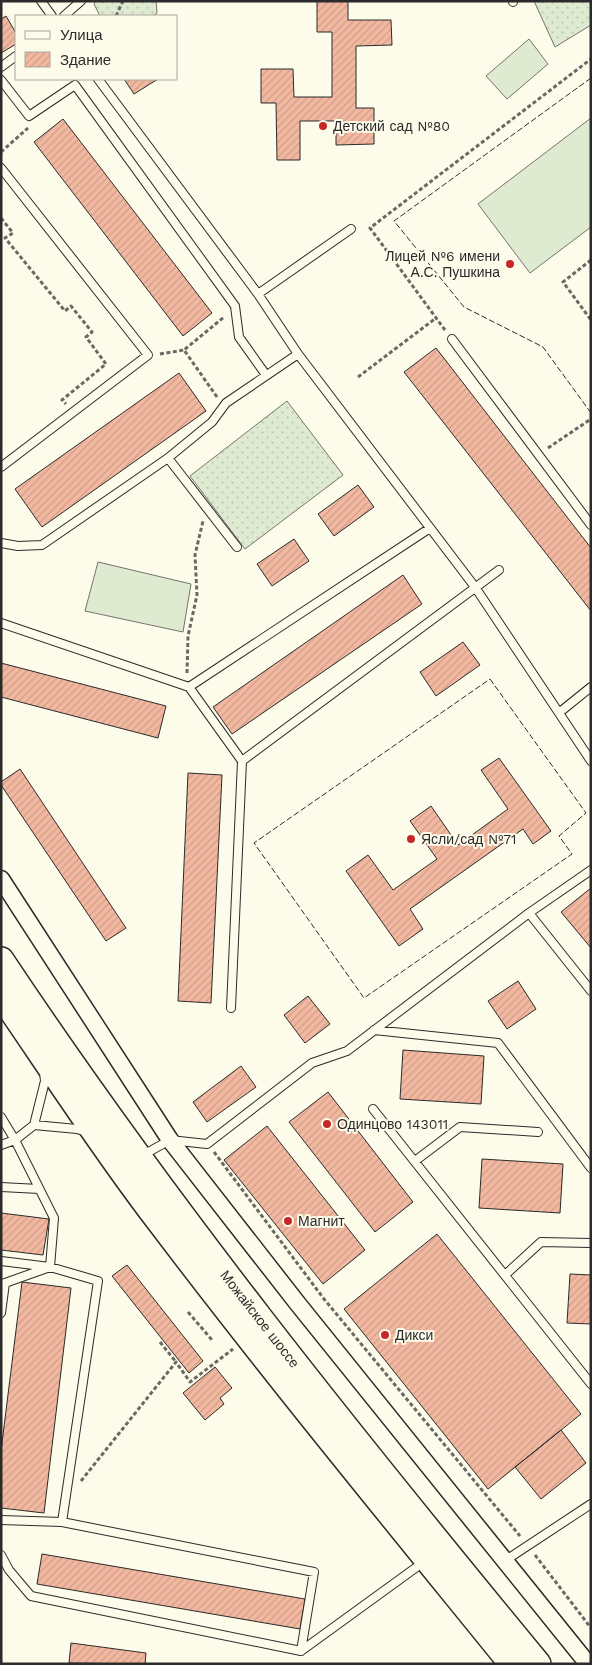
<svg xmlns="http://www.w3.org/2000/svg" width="592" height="1665" viewBox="0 0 592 1665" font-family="'Work Sans',sans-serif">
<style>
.grass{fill:url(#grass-dots);stroke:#74746e}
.pitch{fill:#deebd1;stroke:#74746e}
.building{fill:url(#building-hatch);stroke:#2b2b2b}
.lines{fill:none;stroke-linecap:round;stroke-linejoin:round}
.lane-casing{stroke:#2b2b2b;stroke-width:10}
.street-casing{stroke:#2b2b2b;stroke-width:19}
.primary-casing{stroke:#2b2b2b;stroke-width:28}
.path{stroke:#6a6964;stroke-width:3;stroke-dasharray:4 2.5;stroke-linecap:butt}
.lane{stroke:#fdfbea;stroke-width:8}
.street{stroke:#fdfbea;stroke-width:16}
.primary{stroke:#fdfbea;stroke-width:25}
.fence{stroke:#2b2b2b;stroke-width:1;stroke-dasharray:6 2.5;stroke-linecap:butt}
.poi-dot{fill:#c62828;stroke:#fdfbea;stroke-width:2}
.labels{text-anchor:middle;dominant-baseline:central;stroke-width:4;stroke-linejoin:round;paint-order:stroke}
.poi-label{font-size:14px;fill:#2b2b2b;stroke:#fdfbea;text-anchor:start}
.street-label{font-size:14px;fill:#2b2b2b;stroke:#fdfbea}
</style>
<defs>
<pattern id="grass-dots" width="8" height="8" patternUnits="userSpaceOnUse" patternTransform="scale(1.25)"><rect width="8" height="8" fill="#deebd1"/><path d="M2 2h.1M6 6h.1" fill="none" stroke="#bfcab4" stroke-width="1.8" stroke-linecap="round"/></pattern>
<pattern id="building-hatch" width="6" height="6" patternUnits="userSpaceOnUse" patternTransform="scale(1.25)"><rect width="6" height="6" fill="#f2b8a0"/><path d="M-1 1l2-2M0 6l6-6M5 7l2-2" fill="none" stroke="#d09e8a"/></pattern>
</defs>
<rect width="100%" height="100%" fill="#fdfbea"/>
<path class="grass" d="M96 1H156L157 13 153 16H100L94 4Z
M534 1H591V25L555 47Z
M287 401 343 475 245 549 190 476Z"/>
<path class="pitch" d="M529 39 548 64 507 99 486 76Z
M591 118V227L530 273 478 204Z
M98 562 191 584 183 632 85 611Z"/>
<path class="building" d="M317 1H348V20H391L392 45 356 46V108H374V144L336 145V121H300V160H277L276 103H261V69H293L294 97H332V32H317Z
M6 16 16 33V44L1 53V19Z
M124 79H158L134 94Z
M63 119 212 313 183 336 34 142Z
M436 348 591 548V611L404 372Z
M179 373 206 411 42 527 15 489Z
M358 485 374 507 334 536 318 514Z
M294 539 309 561 272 586 257 564Z
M403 575 422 604 232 734 213 707Z
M463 642 480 665 436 696 420 672Z
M1 663 166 706 158 738 1 697Z
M499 758 551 831 533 844 523 829 410 909 423 929 399 946 346 871 368 855 393 890 437 859 410 821 431 806 458 845 508 809 481 770Z
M20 769 126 928 106 941 1 785V782Z
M188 773 222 775 211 1003 178 1001Z
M591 888V948L561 912Z
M518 981 536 1009 507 1029 488 1001Z
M308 996 330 1024 305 1043 284 1015Z
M403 1050 484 1056 481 1104 400 1099Z
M241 1066 256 1087 207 1122 193 1102Z
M328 1092 413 1202 375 1232 289 1122Z
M267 1126 365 1250 323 1284 224 1160Z
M482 1159 563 1164 560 1213 479 1208Z
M1 1213 49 1219 43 1255 1 1250Z
M437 1234 581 1414 488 1489 344 1309Z
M127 1265 203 1361 189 1373 112 1276Z
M570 1274 591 1275V1324L567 1323Z
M22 1282 71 1288 44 1513 1 1508V1451Z
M215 1367 232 1388 220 1398 224 1404 205 1420 183 1393Z
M561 1430 586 1463 541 1499 515 1467Z
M42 1554 305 1599 300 1629 37 1584Z
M71 1643 146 1653 145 1664 69 1663Z"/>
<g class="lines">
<defs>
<path id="lane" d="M41 1 52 16
M513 1V2
M64 16 81 1
M1 67 16 56
M98 79 258 294 298 354 475 587 591 761
M1 80 29 116 75 85 235 306 239 337 266 375
M1 168 148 355 1 467
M258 294 351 229
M452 339 591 525
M168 458 212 422 226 403 298 354
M430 528 189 687 242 761 499 570
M1 543 18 546 42 545 168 458 237 547
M1 623 189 687
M560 712 591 687
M529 913 591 991
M231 1008 242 761
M374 1030 498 1043 591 1168
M373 1109 591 1384
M1 1117 15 1140 1 1145
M34 1125 77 1129 87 1132
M143 1155 170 1140 207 1144 312 1063 347 1051 529 913 591 870
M415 1161 460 1127 538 1132
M1 1187 39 1189
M1 1261 50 1267 54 1218 15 1140 34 1125 45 1081 44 1072
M505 1275 541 1242 591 1243
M1 1287 5 1283 50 1267 98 1281 62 1522 1 1520
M1 1313 5 1283
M1 1555 9 1570 31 1596 301 1651 314 1572 62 1522
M506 1560 591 1504
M301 1651 425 1561"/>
<path id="street" d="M1 879 170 1140 298 1304 588 1664"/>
<path id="primary" d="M1 960C165 1206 350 1436 538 1664
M1 995C52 1069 101 1145 156 1217 271 1369 392 1516 512 1664"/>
</defs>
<use href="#lane" class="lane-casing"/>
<use href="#street" class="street-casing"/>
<use href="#primary" class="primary-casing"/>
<path class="path" d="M116 16 123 1
M1 152 28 128
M1 218 13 233 5 238 65 311 71 306 92 332 86 337 106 364 62 400 66 404
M591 260 563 282 591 320
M445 330 370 228 591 59
M160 354 184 350
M358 377 436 318
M217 397 184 350 224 317
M548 448 591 419
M187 673 188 636 197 595 195 555 203 521
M214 1152 324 1299 520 1536
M188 1312 212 1340
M160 1342 176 1362
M81 1481 176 1362 190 1382 233 1349
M535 1555 591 1628"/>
<use href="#lane" class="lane"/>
<use href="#street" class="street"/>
<use href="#primary" class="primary"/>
<path class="fence" d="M591 78 394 221 464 307 543 347 591 413
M490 679 586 813 559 836 572 854 364 998 254 843Z"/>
</g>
<g class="poi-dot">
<circle cx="323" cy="126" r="5"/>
<circle cx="510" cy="264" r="5"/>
<circle cx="411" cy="839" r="5"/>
<circle cx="327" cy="1124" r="5"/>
<circle cx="288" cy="1221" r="5"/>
<circle cx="385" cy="1335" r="5"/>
</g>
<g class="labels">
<g class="poi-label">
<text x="333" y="126">Детский сад №80</text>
<text x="500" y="256" text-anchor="end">Лицей №6 имени<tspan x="500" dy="16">А.С. Пушкина</tspan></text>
<text x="421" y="839">Ясли/сад №71</text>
<text x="337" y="1124">Одинцово 143011</text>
<text x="298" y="1221">Магнит</text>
<text x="395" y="1335">Дикси</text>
</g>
<g class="street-label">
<text transform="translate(260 1319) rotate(52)">Можайское шоссе</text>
</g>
</g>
<rect width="592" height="1665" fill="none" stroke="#2b2b2b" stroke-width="5"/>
<rect x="15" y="15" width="162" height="65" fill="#fdfbea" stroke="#a9a89e"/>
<rect x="25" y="31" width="25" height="8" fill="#fdfbea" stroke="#a9a89e"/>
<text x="60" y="40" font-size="15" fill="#2b2b2b">Улица</text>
<rect x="25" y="52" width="25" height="15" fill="url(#building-hatch)" stroke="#a9a89e"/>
<text x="60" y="65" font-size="15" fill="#2b2b2b">Здание</text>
</svg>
